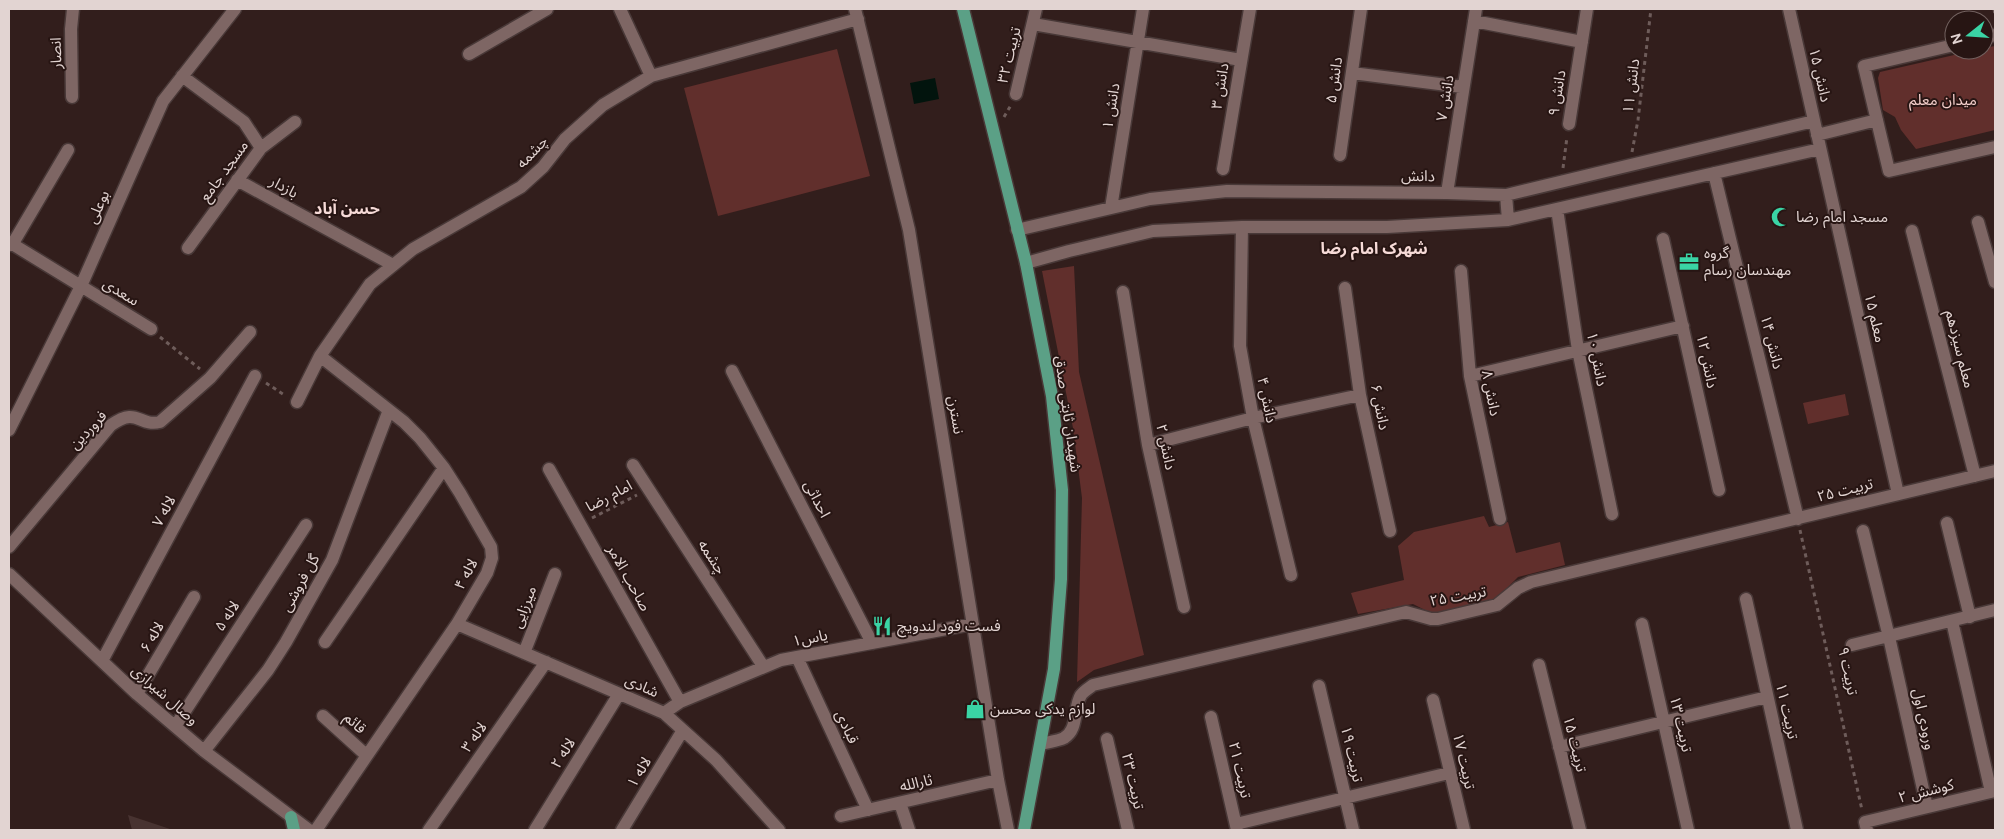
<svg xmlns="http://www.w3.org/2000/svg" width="2004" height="839" viewBox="0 0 2004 839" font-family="'DM Sans','Noto Sans Arabic',sans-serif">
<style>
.green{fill:#612f2c}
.water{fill:#02140d}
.building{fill:#483331}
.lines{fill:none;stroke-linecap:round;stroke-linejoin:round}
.minor-casing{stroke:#493938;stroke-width:15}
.major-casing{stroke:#493938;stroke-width:15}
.path{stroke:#6e5c5a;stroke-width:3;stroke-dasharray:4 4;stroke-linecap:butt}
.minor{stroke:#7e6664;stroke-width:12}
.major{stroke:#5ba086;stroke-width:12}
.labels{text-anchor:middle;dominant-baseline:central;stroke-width:4;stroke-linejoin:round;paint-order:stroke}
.street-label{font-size:15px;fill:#e2d4d2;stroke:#271513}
.park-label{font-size:15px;fill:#f4cfcb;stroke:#271513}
.poi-label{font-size:15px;fill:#e2d4d2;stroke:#271513;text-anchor:start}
.neighbourhood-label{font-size:16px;font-weight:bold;fill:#f6dad7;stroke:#271513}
</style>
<rect width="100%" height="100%" fill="#321e1c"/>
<path class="green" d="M1995 46V130L1916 149 1901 130 1895 117 1883 110 1878 78 1880 72 1976 50H1984V48Z
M837 49 870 176 718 216 684 88Z
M1074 266 1079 372 1144 655 1094 670 1077 682 1082 498 1073 428 1042 271Z
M1845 394 1849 415 1808 424 1803 403Z
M1484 516 1489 527 1508 522 1516 553 1560 542 1565 565 1518 577 1496 599 1433 614 1413 604 1358 614 1351 593 1404 580 1398 546 1414 532Z"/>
<path class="water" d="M935 78 939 99 914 104 910 83Z"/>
<path class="building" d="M128 815 173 830H132Z"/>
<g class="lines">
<defs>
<path id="minor" d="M620 9 651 76
M855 9 909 230 998 780 1008 830
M1789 9 1898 494
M1474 21 1582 42
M1033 24 1241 60
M1984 38 1995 35
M1954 45 1864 66 1889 171 1995 147
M469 54 547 9
M1352 73 1463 87
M182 76 244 122 261 148
M1016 94 1036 9
M72 97 71 29 73 9
M1569 124 1587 9
M1817 135 1877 120
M1340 155 1361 9
M1223 169 1250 9
M1714 173 1798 519
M237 180 393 265
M1447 193 1476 9
M1506 195 1508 220
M1111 208 1143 9
M1557 209 1578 350 1612 514
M1978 222 1995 282
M1242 227 1240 346 1253 418 1291 575
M1017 230 1150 199 1227 191 1447 193 1506 195 1814 121
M1912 231 1975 476
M1663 239 1719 490
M9 242 151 329
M12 245 68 150
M188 248 261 148 295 122
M1026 263 1069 251 1153 231 1242 227H1387L1508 220 1820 149
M1461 271 1470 376 1500 519
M1345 288 1360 395 1390 531
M1123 292 1148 445 1184 607
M732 371 872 643
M1470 376 1683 326
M297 402 320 356 370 284 413 249 521 187 543 167 565 139 603 105 651 76 858 19
M9 430 81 286 163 101 235 9
M1148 445 1253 418 1360 395
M633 465 763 666
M549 469 680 702
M1947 523 1970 617
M1863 531 1889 637 1927 807
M9 547 111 425C138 406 138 427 160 422L210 378 250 332
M9 574 137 694 204 751 309 830
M1746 599 1797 830
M1952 621 1991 792
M457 624 664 713 716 760 779 830
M1642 624 1688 830
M325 642 444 468
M1852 645 1995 610
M524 653 555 574
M797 657 868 810
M102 661 255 376
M1539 665 1580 830
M1319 686 1353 830
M137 694 194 597
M1433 700 1464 830
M664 713 680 702 781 660 973 624
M323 716 366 755
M1211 717 1237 830
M176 725 306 525
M1107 739 1128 830
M1041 744C1048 742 1058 741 1064 738 1079 729 1073 708 1081 695 1084 691 1089 688 1093 685L1406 612 1431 619H1438L1497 605 1518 588 1531 582 1995 471
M1559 747 1767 697
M204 751 268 670 286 642 332 560 389 410
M900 803 909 830
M841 816 998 780
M1236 824 1449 773
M316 830 457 624 487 573 492 558 491 547 460 493 444 468 420 438 404 422 320 356
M429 830 546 662
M535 830 619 694
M622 830 683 730
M1867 830 1865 822 1995 791"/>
<path id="major" d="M963 9 1026 263 1052 396 1062 490 1061 579 1054 669 1024 830
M291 817 294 830"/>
</defs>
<use href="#minor" class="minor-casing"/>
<use href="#major" class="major-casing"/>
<path class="path" d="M1994 9 1995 15
M1004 117 1011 105
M1632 152 1638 120 1651 9
M1563 168 1567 137
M160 337 200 369
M266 383 286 396
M592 518 637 495
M1800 530 1862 810"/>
<use href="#minor" class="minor"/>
<use href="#major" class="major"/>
</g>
<defs>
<symbol id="mosque-bare" viewBox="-9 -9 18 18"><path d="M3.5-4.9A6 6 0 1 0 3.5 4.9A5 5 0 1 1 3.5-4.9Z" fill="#3ad4a5" stroke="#271513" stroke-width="2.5" paint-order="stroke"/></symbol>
<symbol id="office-bare" viewBox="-9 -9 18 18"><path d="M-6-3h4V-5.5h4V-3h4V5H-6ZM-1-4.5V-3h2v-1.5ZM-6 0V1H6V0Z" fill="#3ad4a5" stroke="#271513" stroke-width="2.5" paint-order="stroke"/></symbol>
<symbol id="restaurant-bare" viewBox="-9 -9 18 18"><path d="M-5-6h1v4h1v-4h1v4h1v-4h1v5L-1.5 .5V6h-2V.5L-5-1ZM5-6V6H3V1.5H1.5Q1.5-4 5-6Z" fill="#3ad4a5" stroke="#271513" stroke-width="2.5" paint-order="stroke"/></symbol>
<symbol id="shop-bare" viewBox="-9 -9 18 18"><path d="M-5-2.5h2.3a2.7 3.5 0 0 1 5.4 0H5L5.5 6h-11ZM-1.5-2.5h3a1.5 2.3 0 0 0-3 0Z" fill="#3ad4a5" stroke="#271513" stroke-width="2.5" paint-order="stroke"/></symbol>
</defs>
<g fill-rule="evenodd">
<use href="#mosque-bare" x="1767" y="203" width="28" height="28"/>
<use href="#office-bare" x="1675" y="248" width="28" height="28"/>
<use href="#restaurant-bare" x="868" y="612" width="28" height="28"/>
<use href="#shop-bare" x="961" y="695" width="28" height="28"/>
</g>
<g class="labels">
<g class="street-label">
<text transform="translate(56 53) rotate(-91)">انصار</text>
<text transform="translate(1009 55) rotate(-76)">تربیت ۳۲</text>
<text transform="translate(1820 75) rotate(77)">دانش ۱۵</text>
<text transform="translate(1334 80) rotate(-82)">دانش ۵</text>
<text transform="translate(1220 86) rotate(-81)">دانش ۳</text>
<text transform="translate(1631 86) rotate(-83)">دانش ۱۱</text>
<text transform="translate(1557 93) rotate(-81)">دانش ۹</text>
<text transform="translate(1445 98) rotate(-81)">دانش ۷</text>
<text transform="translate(1111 106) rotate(-81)">دانش ۱</text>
<text transform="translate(532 152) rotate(-47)">چشمه</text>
<text transform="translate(224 171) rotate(-54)">مسجد جامع</text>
<text transform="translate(1418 176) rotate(1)">دانش</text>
<text transform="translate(284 187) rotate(29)">بازدار</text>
<text transform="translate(98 207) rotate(-66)">بوعلی</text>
<text transform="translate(121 292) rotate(31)">سعدی</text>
<text transform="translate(1875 318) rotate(77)">معلم ۱۵</text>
<text transform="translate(1772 342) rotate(76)">دانش ۱۴</text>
<text transform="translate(1960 349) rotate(76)">معلم سیزدهم</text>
<text transform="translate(1597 359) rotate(79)">دانش ۱۰</text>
<text transform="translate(1707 361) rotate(78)">دانش ۱۲</text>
<text transform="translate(1491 393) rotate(79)">دانش ۸</text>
<text transform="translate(1267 400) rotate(78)">دانش ۴</text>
<text transform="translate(1380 407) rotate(79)">دانش ۶</text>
<text transform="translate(1068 414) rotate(82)">شهیدان ثابتی صدق</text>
<text transform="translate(956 415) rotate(81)">نسترن</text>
<text transform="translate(88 430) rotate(-47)">فروردین</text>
<text transform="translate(1166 447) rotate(78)">دانش ۲</text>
<text transform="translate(1845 490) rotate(-14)">تربیت ۲۵</text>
<text transform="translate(609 496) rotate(-28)">امام رضا</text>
<text transform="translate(817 499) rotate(63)">احداثی</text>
<text transform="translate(164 511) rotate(-62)">لاله ۷</text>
<text transform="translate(712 557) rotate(57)">چشمه</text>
<text transform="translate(466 574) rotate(-62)">لاله ۴</text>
<text transform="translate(629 578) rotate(61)">صاحب الامر</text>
<text transform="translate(300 583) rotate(-61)">گل فروشی</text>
<text transform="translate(1458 596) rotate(-10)">تربیت ۲۵</text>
<text transform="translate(524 607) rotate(-69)">میرزایی</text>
<text transform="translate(227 616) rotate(-57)">لاله ۵</text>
<text transform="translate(152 637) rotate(-60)">لاله ۶</text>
<text transform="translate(810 638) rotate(-11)">یاس۱</text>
<text transform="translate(1848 671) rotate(78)">تربیت ۹</text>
<text transform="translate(642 686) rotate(24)">شادی</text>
<text transform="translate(165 695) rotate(41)">وصال شیرازی</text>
<text transform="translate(1787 711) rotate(77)">تربیت ۱۱</text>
<text transform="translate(1924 719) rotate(78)">ورودی اول</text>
<text transform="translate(355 723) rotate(42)">قائم</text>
<text transform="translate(1681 724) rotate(77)">تربیت ۱۳</text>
<text transform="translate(847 727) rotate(65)">قبادی</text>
<text transform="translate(474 737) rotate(-55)">لاله ۳</text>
<text transform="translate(1575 744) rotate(76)">تربیت ۱۵</text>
<text transform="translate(563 753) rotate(-58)">لاله ۲</text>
<text transform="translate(1352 754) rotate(77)">تربیت ۱۹</text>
<text transform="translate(1464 761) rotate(77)">تربیت ۱۷</text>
<text transform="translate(1240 770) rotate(77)">تربیت ۲۱</text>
<text transform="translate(639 772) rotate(-59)">لاله ۱</text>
<text transform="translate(1133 781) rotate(77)">تربیت ۲۳</text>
<text transform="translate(916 783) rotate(-13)">ثارالله</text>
<text transform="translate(1926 791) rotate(-14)">کوشش ۲</text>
</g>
<g class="park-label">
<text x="1943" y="100">میدان معلم</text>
</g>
<g class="poi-label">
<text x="1796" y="217">مسجد امام رضا</text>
<text x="1704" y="253">گروه<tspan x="1704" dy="17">مهندسان رسام</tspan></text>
<text x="897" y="626">فست فود لندویچ</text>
<text x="990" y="709">لوازم یدکی محسن</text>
</g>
<g class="neighbourhood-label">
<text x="347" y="208">حسن آباد</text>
<text x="1374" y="248">شهرک امام رضا</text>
</g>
</g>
<rect width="2004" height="839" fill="none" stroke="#e2d4d2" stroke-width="20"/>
<g transform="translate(1969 35) rotate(253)"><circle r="24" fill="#271513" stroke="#72615f"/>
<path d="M0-4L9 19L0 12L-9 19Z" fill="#3ad4a5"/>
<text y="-8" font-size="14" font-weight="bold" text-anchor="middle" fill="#e2d4d2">N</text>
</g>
</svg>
